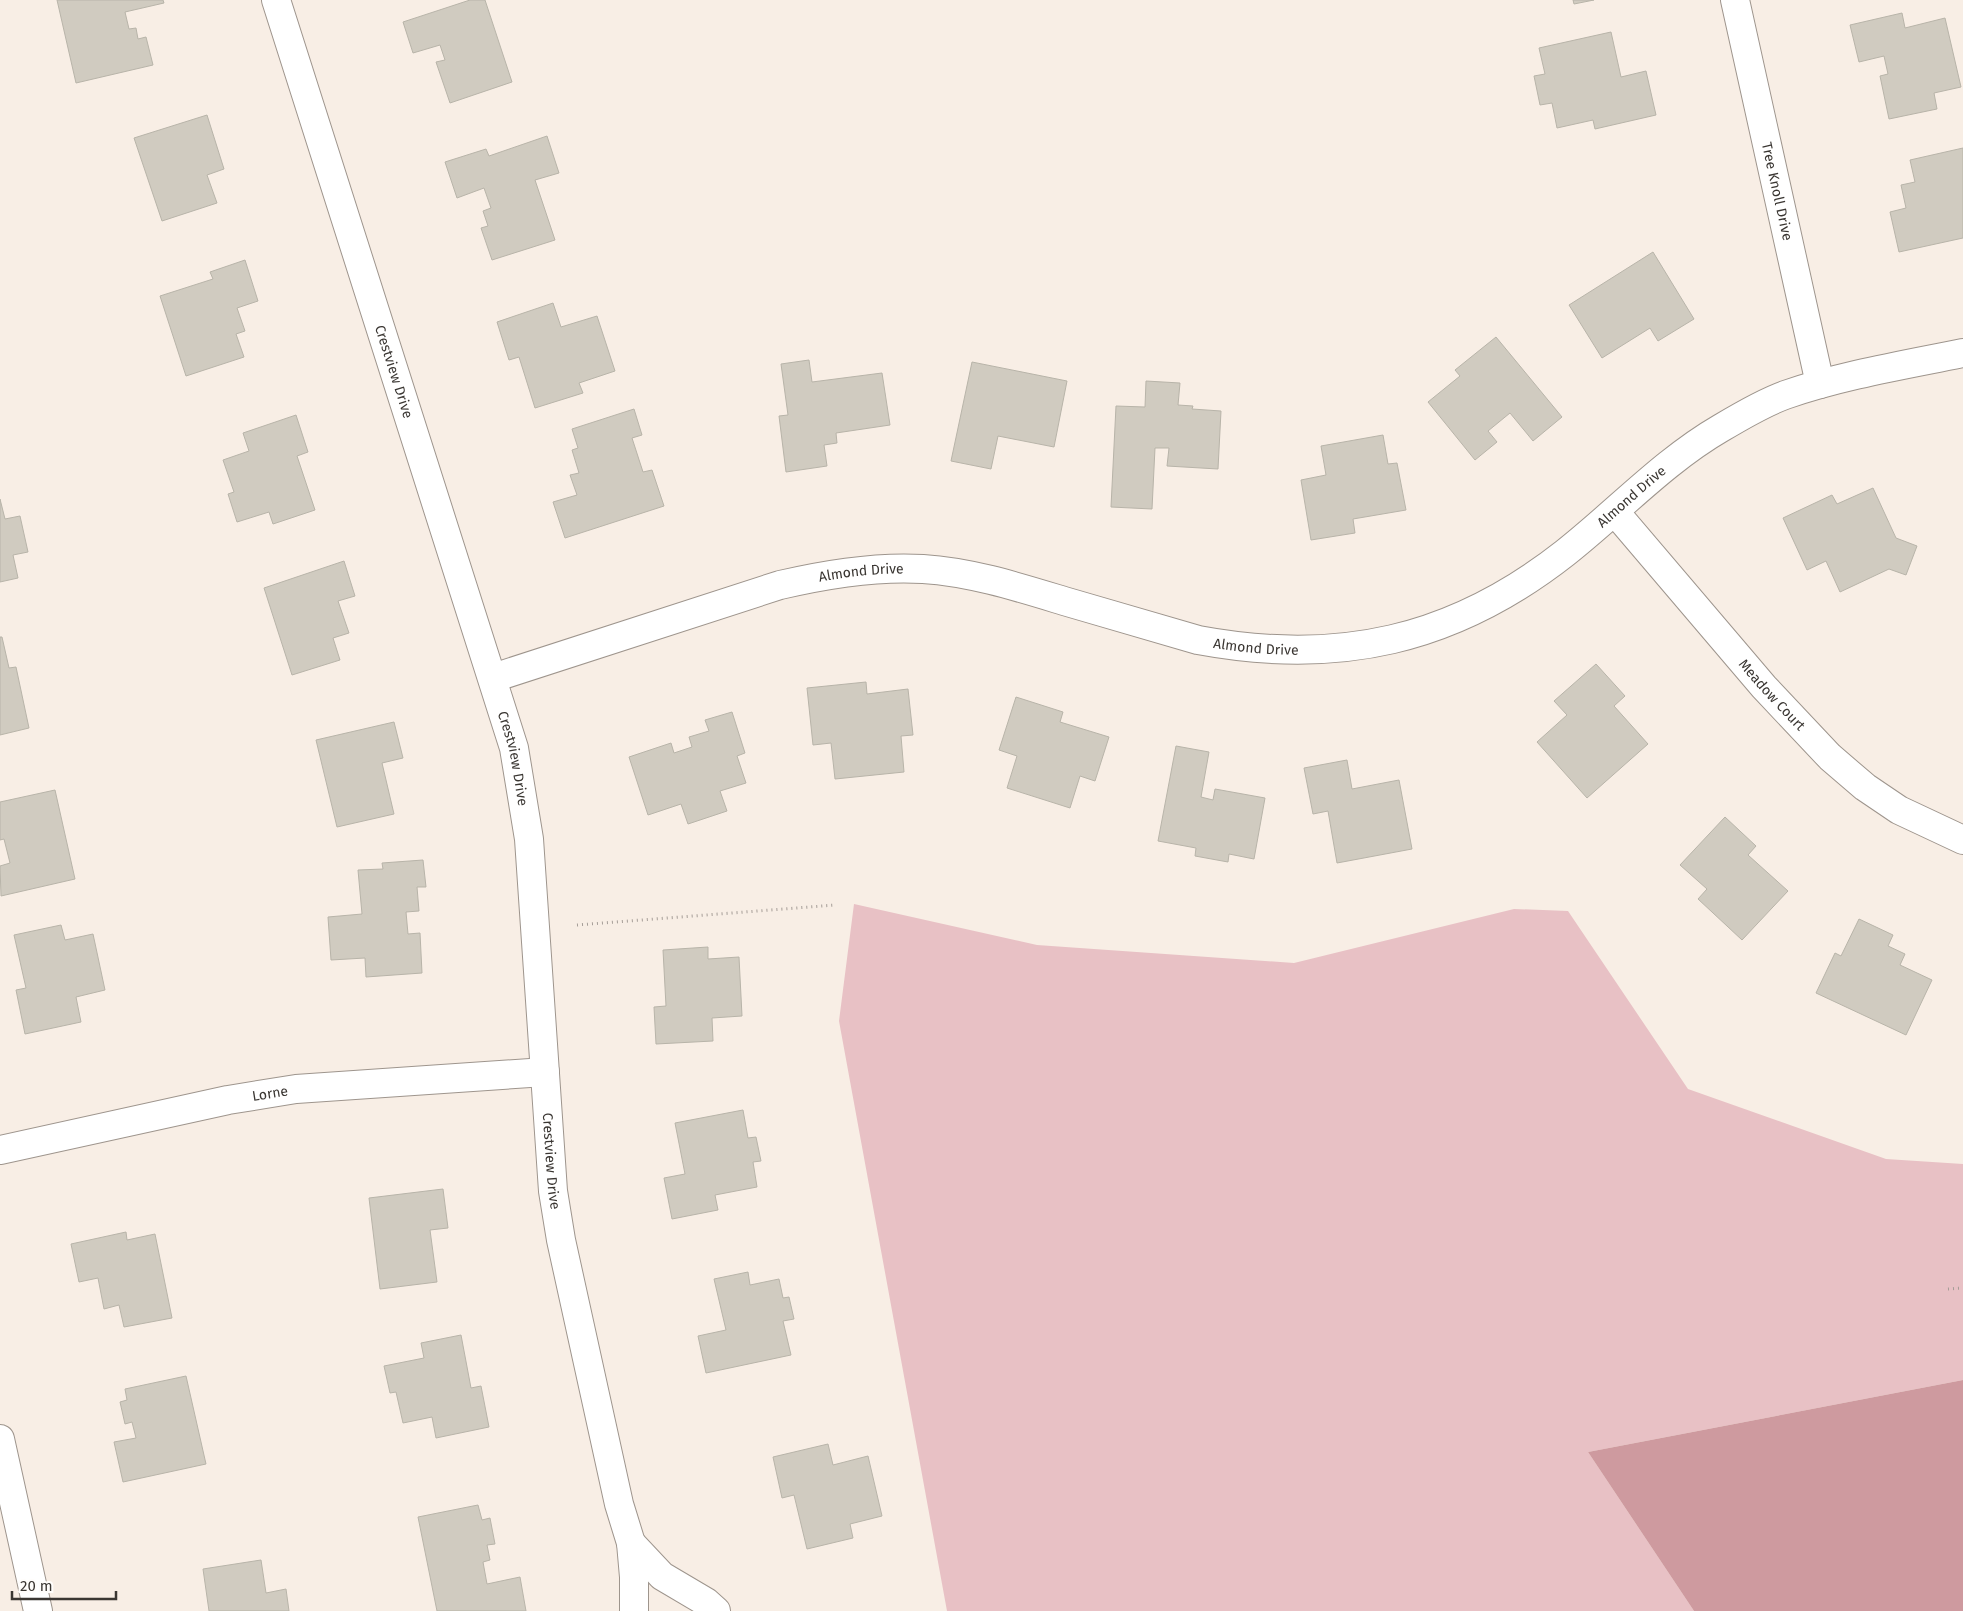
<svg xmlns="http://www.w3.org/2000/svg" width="1963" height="1611" viewBox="0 0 1963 1611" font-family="'Fira Sans',sans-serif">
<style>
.green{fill:#e8c1c5}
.forest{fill:#ce9a9f}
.building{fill:#d0cbc0;stroke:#b8b4a9}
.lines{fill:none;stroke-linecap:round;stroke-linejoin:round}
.minor-casing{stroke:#9e958d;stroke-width:30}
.path{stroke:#a59d97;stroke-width:3;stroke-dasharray:1 4;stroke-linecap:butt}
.minor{stroke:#fff;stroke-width:28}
.labels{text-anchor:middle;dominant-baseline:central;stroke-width:4;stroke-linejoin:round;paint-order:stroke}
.street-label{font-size:14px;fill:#3a3632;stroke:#fffdfb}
</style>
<rect width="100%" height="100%" fill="#f8eee5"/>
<path class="green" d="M854 904 1037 945 1294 963 1514 909 1568 911 1688 1089 1886 1159 1963 1164V1380L1588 1452 1694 1611H947L839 1021Z"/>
<path class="forest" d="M1963 1380V1611H1694L1588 1452Z"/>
<path class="building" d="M57 0H163L164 3 125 12 129 29 136 28 138 39 146 37 153 65 76 83Z
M470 0H485L512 82 450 103 436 62 445 60 440 45 413 53 403 22Z
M1573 0H1594L1574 4Z
M1902 13 1905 28 1945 18 1961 87 1934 93 1937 109 1889 119 1880 76 1888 74 1884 56 1859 62 1850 25Z
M1611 32 1621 77 1646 71 1656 115 1595 129 1593 120 1557 128 1552 103 1540 105 1534 76 1545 74 1539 48Z
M207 115 224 169 207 175 217 203 162 221 134 138Z
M547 136 559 173 535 180 555 240 492 260 481 228 488 226 483 211 491 208 484 188 457 198 445 162 486 149 489 156Z
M1963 148V238L1899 252 1890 212 1906 208 1901 185 1915 182 1910 160Z
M1653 252 1694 319 1658 341 1650 328 1602 358 1569 305Z
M245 260 258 301 237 308 245 331 236 334 244 357 186 376 160 296 213 279 210 272Z
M553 303 561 327 597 316 615 371 579 383 583 393 535 408 519 357 509 360 497 322Z
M1496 337 1562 417 1533 441 1510 413 1488 431 1497 442 1475 460 1428 402 1460 376 1455 370Z
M809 360 812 382 882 373 890 425 836 433 837 443 824 445 827 466 786 472 779 416 788 415 781 364Z
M972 362 1067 381 1054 447 998 436 991 469 951 461Z
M1146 381 1180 383 1178 405 1193 406 1192 409 1221 411 1218 469 1167 466 1169 448H1155L1152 509 1111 507 1116 406 1145 407Z
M634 409 642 435 632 438 643 472 652 470 664 506 565 538 553 502 577 495 570 475 579 473 572 450 578 448 572 429Z
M296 415 308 452 297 456 315 510 273 524 269 512 237 522 228 494 234 492 223 460 249 451 243 433Z
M1383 435 1388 464 1397 463 1406 510 1353 519 1355 533 1311 540 1301 480 1326 475 1321 446Z
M1873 488 1896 538 1917 546 1906 575 1889 569 1840 592 1826 561 1807 570 1783 518 1832 495 1837 504Z
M0 499 5 519 20 516 28 552 13 555 18 578 0 582Z
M344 561 355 596 338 601 349 633 333 638 340 660 292 675 264 588Z
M0 637H2L9 668 16 667 29 728 0 735Z
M1596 664 1625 696 1614 706 1648 744 1587 798 1537 742 1567 715 1554 701Z
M866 682 867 694 908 689 913 735 901 736 904 772 835 779 831 743 813 745 807 688Z
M1016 697 1063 712 1060 722 1109 737 1095 781 1080 776 1070 808 1007 788 1017 756 999 750Z
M732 712 745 753 737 756 746 783 720 791 727 811 688 824 681 804 648 815 629 757 671 743 674 753 692 747 689 737 709 731 705 720Z
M394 722 403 758 382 763 394 814 337 827 316 740Z
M1176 746 1209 752 1201 797 1213 800 1215 789 1265 798 1254 859 1229 854 1228 862 1195 856 1196 848 1158 841Z
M1347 760 1352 789 1399 780 1412 849 1337 863 1328 811 1313 814 1304 768Z
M55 790 75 879 1 896 0 866 10 863 4 839 0 840V802Z
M1725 817 1756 846 1748 855 1788 891 1742 940 1698 899 1707 889 1680 865Z
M423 860 426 887H417L419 911 406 912 408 934 420 933 422 973 366 977 365 958 331 960 328 917 362 914 358 870 383 869 382 863Z
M1859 919 1893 935 1888 946 1905 954 1900 965 1932 980 1906 1035 1816 993 1835 953 1841 956Z
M61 925 65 940 93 934 105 990 76 997 81 1022 25 1034 16 990 26 988 14 935Z
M708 947V959L739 957 742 1016 712 1018 713 1041 656 1044 654 1007 666 1006 663 950Z
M743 1110 748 1138 756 1137 761 1161 753 1162 757 1187 715 1195 718 1210 672 1219 664 1178 685 1174 675 1123Z
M443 1189 448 1228 430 1230 437 1282 380 1289 369 1198Z
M126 1232 127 1240 155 1234 172 1318 124 1327 119 1305 104 1309 98 1278 79 1282 71 1244Z
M748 1272 750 1285 779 1279 783 1298 789 1297 794 1319 783 1321 791 1355 706 1373 698 1336 726 1330 714 1279Z
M461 1335 471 1388 481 1386 489 1427 436 1438 432 1417 403 1423 396 1392 390 1393 384 1366 424 1358 421 1343Z
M186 1376 206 1464 123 1482 114 1442 136 1438 132 1422 125 1424 120 1402 127 1400 125 1389Z
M828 1444 833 1465 868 1456 882 1516 850 1524 853 1538 807 1549 794 1495 782 1498 773 1457Z
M478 1505 482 1520 490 1518 495 1544 487 1545 490 1560 483 1562 487 1584 520 1577 526 1611H437L418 1517Z
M261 1560 266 1593 286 1589 289 1611H209L203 1569Z"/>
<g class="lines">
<defs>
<g id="minor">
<path id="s1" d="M276 0 514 748 529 839 553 1191 561 1240 619 1504 631 1543 634 1577V1611"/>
<path id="s2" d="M1735 0 1820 384"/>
<path id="s3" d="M1615 512 1764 687 1830 757 1865 787 1899 810 1963 840"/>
<path id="s4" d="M493 678 780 585C827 574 875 566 923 569 971 572 1018 587 1064 601 1108 614 1153 627 1198 640 1338 666 1453 641 1565 553 1617 512 1664 461 1721 428 1741 416 1763 403 1785 395 1843 375 1904 365 1963 353"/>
<path id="s5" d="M0 1150 228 1100 296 1089 545 1072"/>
<path d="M0 1439 38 1611"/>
<path d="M631 1543 662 1576 706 1602 716 1611"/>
</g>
</defs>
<use href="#minor" class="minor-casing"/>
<path class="path" d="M577 925 835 905
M1948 1289 1963 1288"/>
<use href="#minor" class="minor"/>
</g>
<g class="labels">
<g class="street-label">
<text stroke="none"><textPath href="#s2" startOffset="196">Tree Knoll Drive</textPath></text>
<text stroke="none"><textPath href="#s1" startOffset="390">Crestview Drive</textPath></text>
<text stroke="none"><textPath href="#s4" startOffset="1208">Almond Drive</textPath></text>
<text stroke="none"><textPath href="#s4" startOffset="384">Almond Drive</textPath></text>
<text stroke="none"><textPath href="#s4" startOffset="789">Almond Drive</textPath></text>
<text stroke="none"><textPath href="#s3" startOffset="241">Meadow Court</textPath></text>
<text stroke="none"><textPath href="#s1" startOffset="795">Crestview Drive</textPath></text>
<text stroke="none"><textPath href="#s5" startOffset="276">Lorne</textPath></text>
<text stroke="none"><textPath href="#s1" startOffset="1200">Crestview Drive</textPath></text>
</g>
</g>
<path d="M12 1591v8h104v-8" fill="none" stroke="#3a3632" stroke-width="2.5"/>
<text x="20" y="1591" font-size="15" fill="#3a3632" stroke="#fffdfb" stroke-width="4" paint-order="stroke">20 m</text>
</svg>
